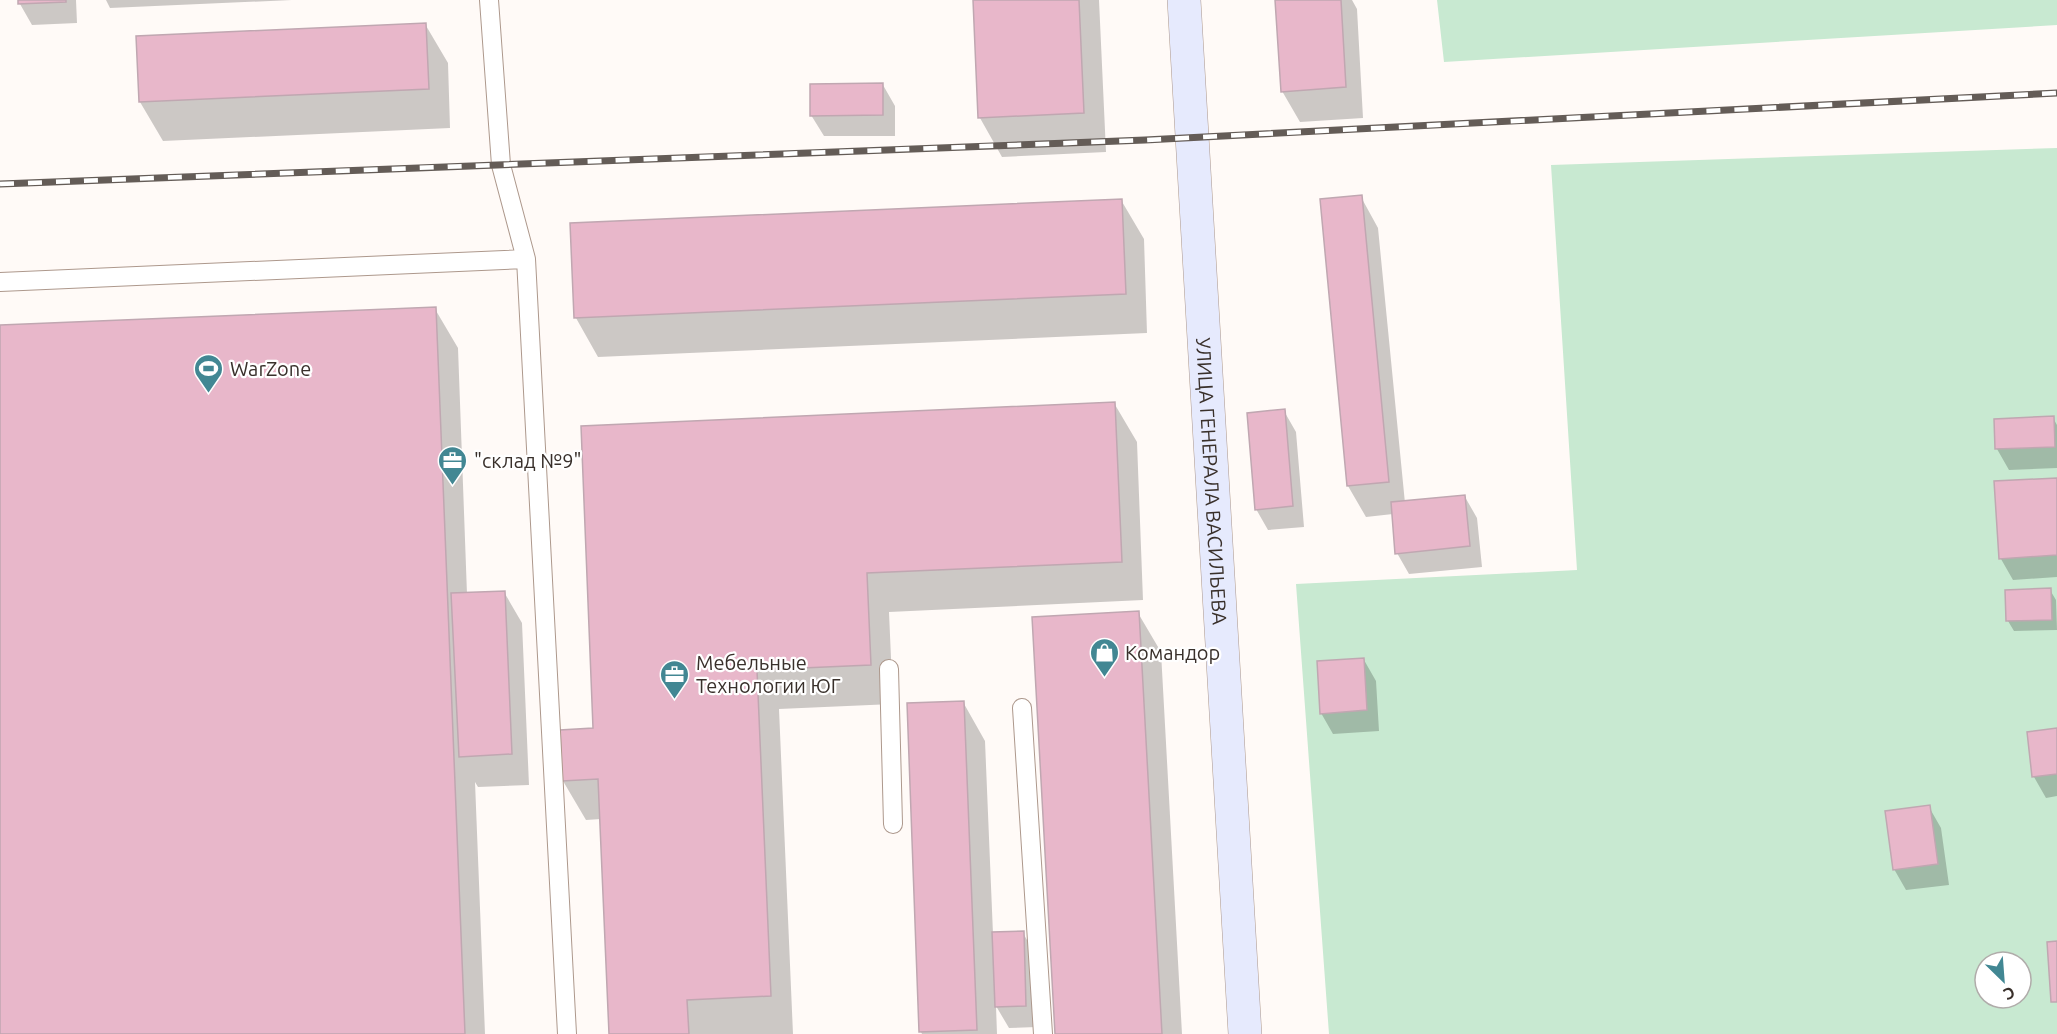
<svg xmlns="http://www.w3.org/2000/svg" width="2057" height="1034" viewBox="0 0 2057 1034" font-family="Ubuntu,sans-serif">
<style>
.green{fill:#c8e9d1;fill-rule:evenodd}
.shadow{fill:#0003}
.building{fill:#e8b7ca;stroke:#c0a7b1;stroke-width:1.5}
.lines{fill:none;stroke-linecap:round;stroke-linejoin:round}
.lane-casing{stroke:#ad988c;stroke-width:20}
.secondary-casing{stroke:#ad988c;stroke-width:34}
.lane{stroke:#fff;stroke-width:18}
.secondary{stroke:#e6eafd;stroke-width:33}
.rail-casing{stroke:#645c57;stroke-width:7}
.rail{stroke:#fff;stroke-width:4.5;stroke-dasharray:14;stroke-linecap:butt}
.labels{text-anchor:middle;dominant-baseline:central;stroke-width:4.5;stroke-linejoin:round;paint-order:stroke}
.poi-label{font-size:20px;fill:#39302b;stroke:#fff;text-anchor:start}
.street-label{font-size:20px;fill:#39302b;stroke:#fff}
</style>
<rect width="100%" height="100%" fill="#fffaf7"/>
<path class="green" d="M1437 0H2057V25L1444 62Z
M2057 148V1034H1329L1296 584 1577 570 1551 165ZM1985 962H2021V998H1985Z"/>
<path class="shadow" d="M20 0H76L77 23 32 25 20 4Z
M106 0H292L110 8Z
M974 0H1099L1106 152 1002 157 980 118Z
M1277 0H1352L1357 9 1363 118 1300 122 1282 91Z
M425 24 448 63 450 128 163 141 140 102Z
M883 85 895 106V136H824L811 115Z
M1361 197 1378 228 1405 503 1465 497 1477 518 1482 567 1409 574 1397 553 1393 514 1366 517 1348 486 1321 201Z
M1121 200 1144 239 1147 333 598 357 576 318Z
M435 309 458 348 467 594 504 592 522 623 529 785 478 787 475 782 485 1034H0V327Z
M1114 403 1137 442 1143 600 889 612 893 704 779 709 793 1034H610L601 819 586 820 563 781 561 731 595 730Z
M1284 411 1296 432 1304 527 1268 530 1256 509Z
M2053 418 2057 425V468L2009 470 1997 449Z
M2057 479V577L2013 580 2001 559Z
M2050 590 2056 600 2057 630 2014 631 2008 621 2006 592Z
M1138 613 1161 652 1182 1034H1057Z
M1364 660 1376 681 1379 731 1333 734 1321 713Z
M963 702 985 741 993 934 1023 933 1035 954 1037 1027 1009 1028 996 1006 997 1034H922L921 1032Z
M2057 729V796L2046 798 2034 777Z
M1929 807 1941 828 1949 885 1906 890 1894 869Z"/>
<path class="building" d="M18 0H66V2L18 4Z
M973 0H1079L1084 113 978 118Z
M1275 0H1341L1346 87 1281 92Z
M426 23 429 89 139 102 136 36Z
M883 83V115L810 116V84Z
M1362 195 1389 482 1347 486 1320 199Z
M1122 199 1126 294 574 318 570 223Z
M436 307 465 1034H0V325Z
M1115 402 1122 562 867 573 871 665 757 670 771 996 687 1000 689 1034H609L598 779 562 781 560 730 593 728 581 426Z
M1285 409 1293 506 1255 510 1247 413Z
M2054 416 2055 447 1995 449 1994 419Z
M2057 478V555L1999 559 1994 481Z
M1465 495 1470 546 1395 554 1391 502Z
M2051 588 2052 620 2006 621 2005 590Z
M505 591 512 754 459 757 451 593Z
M1139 611 1162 1034H1055L1032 617Z
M1364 658 1367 710 1320 714 1317 661Z
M964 701 977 1030 919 1032 907 703Z
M2057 728V774L2032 777 2027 732Z
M1930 805 1938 864 1893 870 1885 811Z
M1024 931 1026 1006 995 1007 992 932Z
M2057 941V1002H2051L2047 942Z"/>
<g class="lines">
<defs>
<path id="lane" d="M489 0 501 165 526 259 567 1034
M0 282 526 259
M889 669 893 824
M1022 708 1043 1034"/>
<g id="secondary">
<path id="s1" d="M1184 0 1245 1034"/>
</g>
</defs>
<use href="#lane" class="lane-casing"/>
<use href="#secondary" class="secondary-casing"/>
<use href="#lane" class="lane"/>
<use href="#secondary" class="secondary"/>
<defs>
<path id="rail" d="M0 184 1145 140 2057 93"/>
</defs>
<use href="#rail" class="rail-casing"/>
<use href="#rail" class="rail"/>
</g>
<defs>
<symbol id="stadium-pin" viewBox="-11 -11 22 30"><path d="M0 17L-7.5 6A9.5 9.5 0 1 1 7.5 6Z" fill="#428793" stroke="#fff"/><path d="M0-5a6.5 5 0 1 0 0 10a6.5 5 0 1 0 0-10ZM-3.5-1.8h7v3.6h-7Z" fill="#fff"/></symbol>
<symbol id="office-pin" viewBox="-11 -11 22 30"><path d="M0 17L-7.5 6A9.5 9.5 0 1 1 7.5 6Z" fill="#428793" stroke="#fff"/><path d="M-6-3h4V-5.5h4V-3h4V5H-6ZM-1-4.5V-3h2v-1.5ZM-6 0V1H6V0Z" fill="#fff"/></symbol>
<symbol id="shop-pin" viewBox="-11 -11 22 30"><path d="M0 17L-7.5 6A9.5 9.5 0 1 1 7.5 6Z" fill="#428793" stroke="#fff"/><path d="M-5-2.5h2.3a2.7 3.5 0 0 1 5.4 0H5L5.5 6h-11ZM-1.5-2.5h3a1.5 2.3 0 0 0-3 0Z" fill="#fff"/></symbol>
</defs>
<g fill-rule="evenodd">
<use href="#stadium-pin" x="192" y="352" width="33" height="45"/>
<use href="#office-pin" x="436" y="444" width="33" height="45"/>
<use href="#shop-pin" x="1088" y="636" width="33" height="45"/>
<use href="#office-pin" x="658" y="658" width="33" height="45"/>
</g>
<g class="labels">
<g class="poi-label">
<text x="230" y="368">WarZone</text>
<text x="474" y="460">"склад №9"</text>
<text x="1125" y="652">Командор</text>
<text x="696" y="662">Мебельные<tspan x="696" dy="23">Технологии ЮГ</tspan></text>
</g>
<g class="street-label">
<text stroke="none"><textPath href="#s1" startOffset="482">УЛИЦА ГЕНЕРАЛА ВАСИЛЬЕВА</textPath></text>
</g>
</g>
<g transform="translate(2003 980) rotate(155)"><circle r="28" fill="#ffffff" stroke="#b0acaa" stroke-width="1.5"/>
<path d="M0-4.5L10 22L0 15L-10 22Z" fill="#428793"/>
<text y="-9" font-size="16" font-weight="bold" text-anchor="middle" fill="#39302b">С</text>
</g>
</svg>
